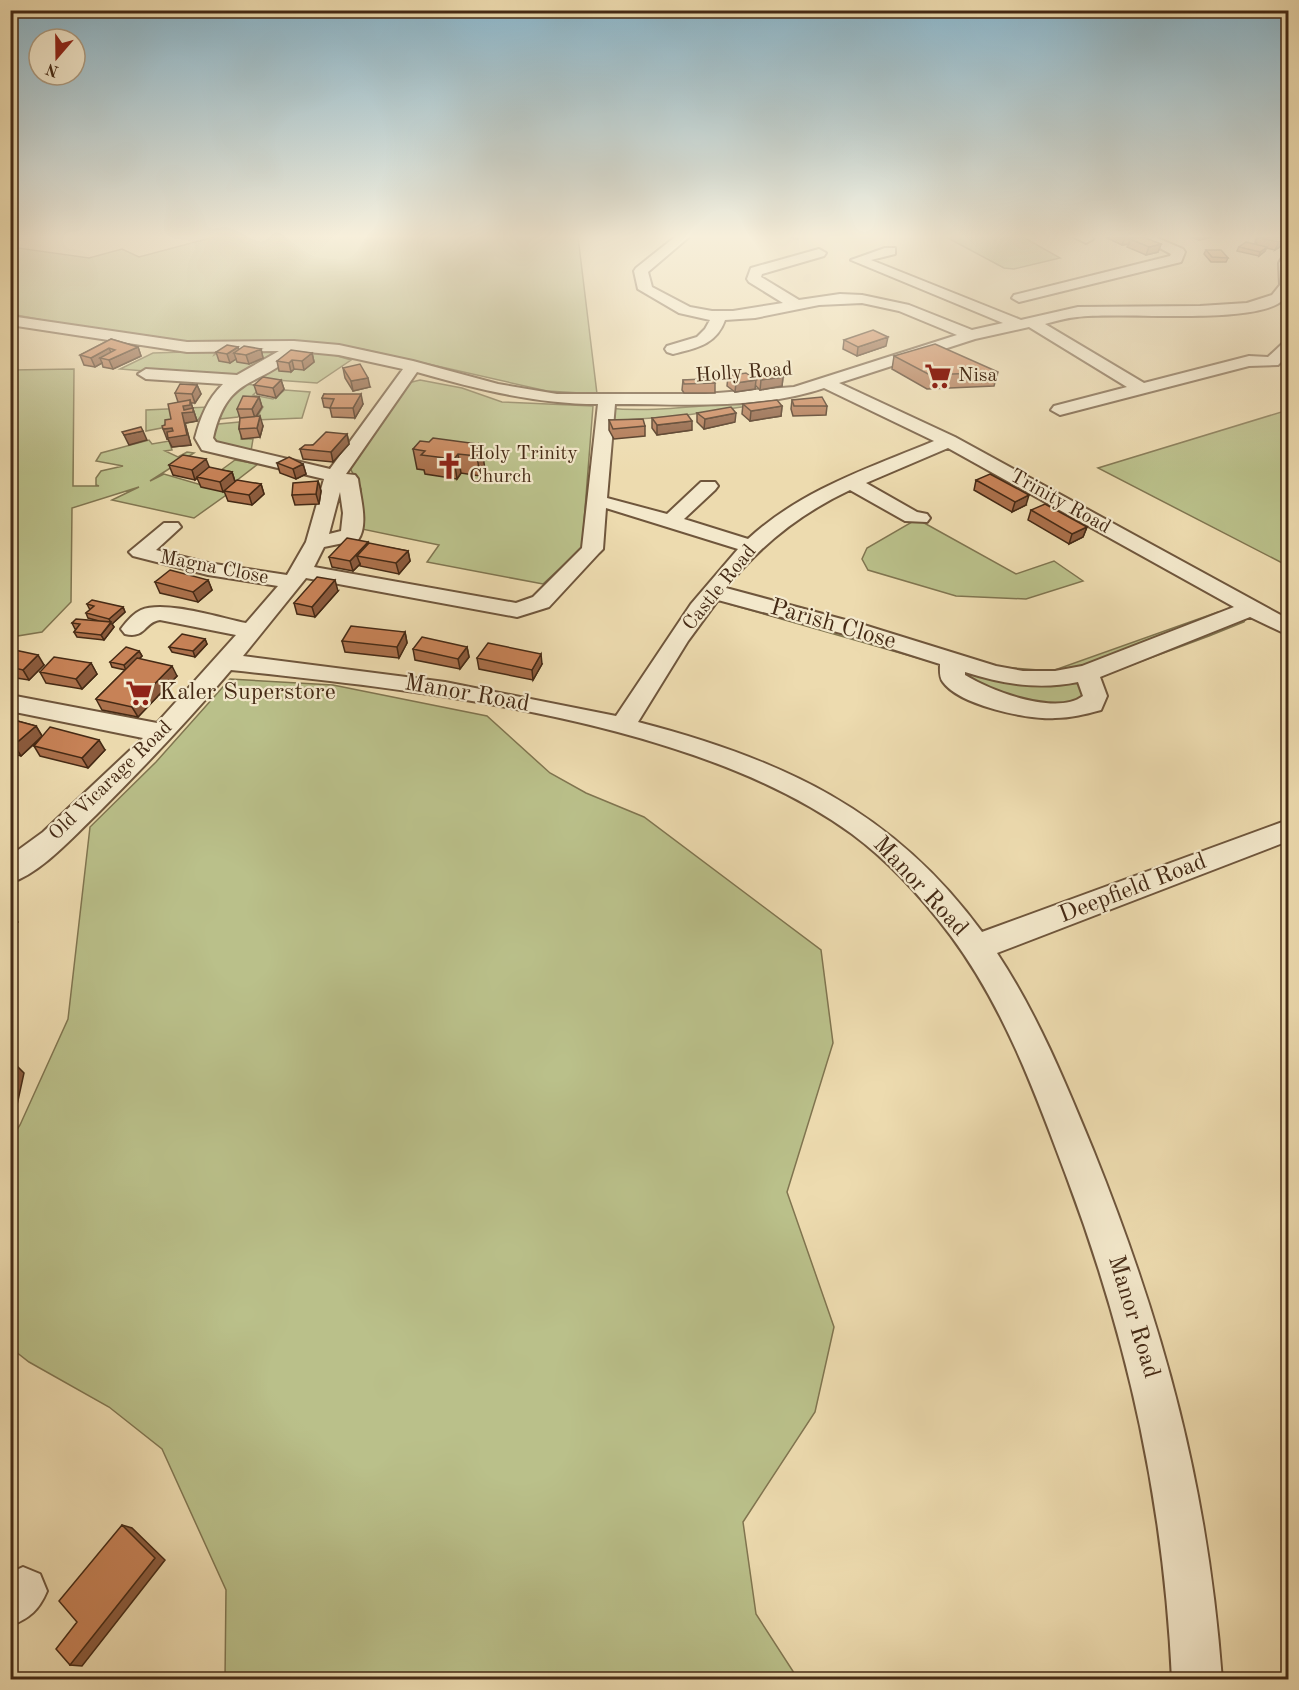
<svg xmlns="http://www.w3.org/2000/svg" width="1299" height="1690" viewBox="0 0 1299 1690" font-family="'Old Standard TT',serif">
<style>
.green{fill:#bac08a;stroke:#807550;stroke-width:1.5}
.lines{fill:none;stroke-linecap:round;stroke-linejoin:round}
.stream{stroke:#78816d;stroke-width:4}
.minor-casing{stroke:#6f563c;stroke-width:4}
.minor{fill:#f3e8cb;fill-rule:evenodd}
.wall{fill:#ab704b;stroke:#452a15;stroke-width:1.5}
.shaded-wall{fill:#8b5b3d;stroke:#452a15;stroke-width:1.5}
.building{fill:#c78257;stroke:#452a15;stroke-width:1.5}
.labels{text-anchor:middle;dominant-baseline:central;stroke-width:4.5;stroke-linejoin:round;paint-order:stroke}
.far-street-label{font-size:20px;fill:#452a15;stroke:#f3e8cb}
.far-poi-label{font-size:20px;fill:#452a15;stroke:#f3e8cb;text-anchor:start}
.street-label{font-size:24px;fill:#452a15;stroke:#f3e8cb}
.poi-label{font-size:24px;fill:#452a15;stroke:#f3e8cb;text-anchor:start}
</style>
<rect width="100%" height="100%" fill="#eddbaf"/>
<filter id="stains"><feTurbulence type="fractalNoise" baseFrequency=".00333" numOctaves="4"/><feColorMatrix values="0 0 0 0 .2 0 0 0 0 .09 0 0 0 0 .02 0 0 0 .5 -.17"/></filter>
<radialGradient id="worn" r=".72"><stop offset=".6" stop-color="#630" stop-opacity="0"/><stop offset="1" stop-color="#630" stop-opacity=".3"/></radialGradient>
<path class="green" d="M214 237H578L597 394 547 391 362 349 303 342 194 343 112 333 11 314V247L89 258 122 249 139 257Z
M946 237H1023L1060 258 1014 269 1004 268Z
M310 348 351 360 317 383 248 378 295 349Z
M288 349 231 378 120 369 153 353 216 351 214 355 219 352Z
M74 369 73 486H99L96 485V478L101 471 123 466 96 461 101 453 149 440 152 444 169 441 172 450 165 451 178 457 187 452 194 453 150 481 164 474 229 493 194 518 112 500 139 487 72 508 71 602 42 632 11 637V370Z
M420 380 462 388 502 402 593 406 582 548 543 584 427 562 439 545 357 528 361 489 349 466 404 384Z
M238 383 263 386 253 395 273 399 285 390 310 392 302 418 255 420 263 407 246 405 238 417 210 420Z
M776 402 680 416 611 421 607 408C664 414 719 401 776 402Z
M208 407 197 421 146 431V410Z
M1288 410V566L1098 468Z
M250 421 242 427 241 439H253L251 451 220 444 206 437 208 425Z
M235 460 258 464 236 481 213 476Z
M917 519 1016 574 1054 561 1083 581 1026 599 956 596 868 570 862 559 867 548Z
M714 592 860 624 1001 667 1052 671 1218 612 1252 608 1244 622 1209 636 1110 673H1087L1095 696 1070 710 973 692 952 661 935 663 729 604Z
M230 679 333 685 487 716 550 773 586 793 644 817 821 950 833 1043 787 1192 834 1327 815 1412 743 1522 756 1614 798 1679H225L226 1590 162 1449 109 1407 29 1362 11 1348V1139L20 1125 68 1019 90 827 156 762Z"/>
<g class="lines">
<path class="stream" d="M793 237 797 238"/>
<defs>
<path id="minor" d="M675 237H689L648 272 652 287 690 307 712 311H733L783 303 749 282 747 279 751 268 819 249 826 253 824 256 762 274 761 277 799 300 840 294 862 295 909 305 972 330 1003 323 851 260 885 248H895V254L871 260 1021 320 1078 307 1200 306 1247 303 1272 295 1280 285 1279 263 1283 256 1288 255C1288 267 1293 291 1283 300 1255 326 1119 311 1077 317 1066 318 1056 321 1045 324L1144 383 1249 356 1268 357 1282 344 1288 342V355L1278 365 1249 366 1060 415 1051 410 1054 406 1127 387 1029 327 975 339 839 383 955 437 1288 619V635L1250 617 1100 677 1107 696 1101 710C1086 714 1071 718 1055 718 1028 720 959 705 943 682 939 677 940 670 940 664L848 635 718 600 688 641 638 722C781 759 893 810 982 932L1288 820V841L997 953C1038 1015 1066 1084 1094 1152 1165 1329 1208 1489 1222 1680H1172C1164 1504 1129 1343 1067 1178 1036 1095 1005 1009 951 936 923 899 890 862 852 834 696 720 421 690 231 670 188 721 143 768 96 815 73 837 41 873 10 883V856L43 832 143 738 10 711V695L157 723 236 635 160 620C144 622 146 639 125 634L121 629C126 622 134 613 141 610 165 600 220 618 246 623L278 586 208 575 133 556 129 552 164 523H178L181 527 156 550 208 563 287 575 306 542 324 479 202 450 195 438C201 416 207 400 223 384L146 379 138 374 146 369 237 375 279 351 187 352 10 325V316L187 342 294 341 339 345 413 361 498 384 557 394H705L794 387 957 335 899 311 862 303 819 305 755 318 725 320C716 345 696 348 673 354L667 352 665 349 667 346 697 337 705 329 710 320 679 313 638 289 634 271 636 268ZM298 351 339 355 403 369 330 469 216 442 213 438C228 373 257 390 298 351ZM417 372C477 389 535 404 598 404L582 548 533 597 516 603 314 567 324 547 358 540C369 525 360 496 358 479L355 475 346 474ZM824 388 934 441C869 468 801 490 748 539L684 519 715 490 718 486 715 482H701L667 514 607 498 615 404C684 404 759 410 824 388ZM948 448 1234 607 1082 666 1055 671H1023L996 666 864 625 726 588C760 545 801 513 850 490L905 521 927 522 930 518 927 514 917 512 866 483ZM340 492 343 513 341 531 329 534ZM606 508 738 549 691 604 616 716 445 682 243 656 306 578 517 617 549 607 599 553 603 549ZM965 672C1003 684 1038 690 1078 682L1083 696C1056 716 991 691 965 675Z
M1074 237H1091L1093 239 1086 243Z
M1139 237H1155L1183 249 1185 252 1181 262 1019 302 1012 298 1014 295 1170 256 1171 254Z
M23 1567 40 1574 47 1591C39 1610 30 1618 10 1626V1573Z"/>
</defs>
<use href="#minor" class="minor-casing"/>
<use href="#minor" class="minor"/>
</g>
<path class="wall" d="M1105 237H1137V238L1161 244 1158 252 1146 255 1127 247 1129 244 1122 245Z
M1191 237H1212L1199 240Z
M1257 237H1286L1283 245 1275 250 1266 248 1265 251 1259 256 1237 251 1239 247 1256 244 1257 243 1255 242Z
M1206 250 1228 258 1226 262H1211L1204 254Z
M111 339 138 347 141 356 113 369 103 367 102 363 95 367 84 365 80 355Z
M844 340 886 346 857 356 843 349Z
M238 347 239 350 261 349 263 358 249 364 237 362 236 359 230 363 219 361 216 352Z
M312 353 314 362 304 370 294 369 291 372 279 371 277 361Z
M894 356 998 372 994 386 927 389 892 369Z
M343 368 370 387 353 391 345 378Z
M754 374 783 377 782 386 760 390 755 385V389L735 392 727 386 728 376 753 378Z
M702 377 715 383V393H684L682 390 683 380H702Z
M281 380 284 389 276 398 257 394 254 385Z
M197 385 201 394 195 403H191L197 421 185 423 191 445 172 447 168 439H167L165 425 171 419 178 402 175 393Z
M324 394 363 404 355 418 332 417 330 408 324 407 322 398Z
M259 397 262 407 256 417 263 426 260 437 242 439 239 429 240 418 237 409Z
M792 400 827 406 826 415 793 416 791 409Z
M743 404 782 406 781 416 750 421 742 414Z
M697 413 735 422 704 429 697 422Z
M652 418 692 430 657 435 652 428Z
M609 420 645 426V436L614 439 609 430Z
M347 434 349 444 333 462 303 459 300 449Z
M413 449 479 450 485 469 480 476 461 473 457 479 425 474 424 470 417 469Z
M277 463 303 464 306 474 296 479 280 473Z
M169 465 209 468 232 472 235 481 261 484 264 494 252 505 228 501 224 491 223 492 201 487 197 478 195 480 173 475Z
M976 480 1026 505 1012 512 974 490Z
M318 481 321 491 319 504 295 505 292 495Z
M1031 510 1087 527 1083 537 1069 544 1028 520Z
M368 542 369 544 408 551 410 561 399 574 360 566V564L353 571 332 567 329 557Z
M208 580 212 590 198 602 160 593 155 582Z
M338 591 315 617 297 614 294 603Z
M87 604 123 607 125 612 112 624 114 627 104 640 77 637 74 632 77 629H75L72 623 99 621 88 618 86 613 90 610Z
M405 632 407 643 399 658 345 652 342 641Z
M205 639 207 644 195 657 172 652 169 647Z
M467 647 469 657 460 669 415 660 413 649Z
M10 649 44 665 29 680 10 677Z
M139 651 142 656 139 659 177 676 138 717 102 710 96 699 125 670 112 667 110 662Z
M477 658 542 664 533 680 479 669Z
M91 663 97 674 82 689 46 683 40 672Z
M10 719 36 726 42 736 105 750 88 768 40 756 34 746 42 737 21 756 10 753Z"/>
<path class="shaded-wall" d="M1125 237H1137L1136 241 1130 239 1129 244 1122 245Z
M1201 237H1212L1199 240Z
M1286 237 1283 245 1275 250 1279 242Z
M1161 244 1158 252 1146 255 1149 247Z
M1267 247 1265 251 1259 256 1260 252Z
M888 337 886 346 857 356 858 347Z
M138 347 141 356 113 369 109 360Z
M238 347 240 354 234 353 236 359 230 363 227 354Z
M109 348 113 357 100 358 102 363 95 367 91 358Z
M261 349 263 358 249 364 246 355Z
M312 353 314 362 304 370 302 361Z
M292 360 294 369 291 372 289 363Z
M783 377 782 386 760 390 761 380Z
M368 378 370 387 353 391 351 381Z
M281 380 284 389 276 398 273 388Z
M756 380 755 389 735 392 736 383Z
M197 385 201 394 195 403 192 394Z
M361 394 363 404 355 418 353 408Z
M259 397 262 407 255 418 252 409Z
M190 400 197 421 185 423 191 445 172 447 168 439H167L163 429 172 428 182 413 183 406Z
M782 406 781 416 750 421 751 411Z
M736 413 735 422 704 429 705 419Z
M260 416 263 426 260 437 257 428Z
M692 421V430L657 435V425Z
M143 431 147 440 129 445 124 435Z
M347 434 349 444 333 462 331 452Z
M478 444 479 454 482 450 485 469 480 476 477 456 474 449Z
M458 454 461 473 457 479 454 459Z
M206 459 210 469 197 477V478L195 480 192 470Z
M303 464 306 474 296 479 293 469Z
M232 472 235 482 223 492 220 482Z
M318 481 321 491 319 504 316 494Z
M261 484 264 494 252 505 249 495Z
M1029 495 1026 505 1012 512 1015 502Z
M1087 527 1083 537 1069 544 1072 534Z
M368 542 371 552 357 556 360 564 353 571 350 561Z
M408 551 410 561 399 574 396 563Z
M208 580 212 590 198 602 193 592Z
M335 580 338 591 315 617 312 607Z
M123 607 125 612 112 624 114 627 104 640 101 635 111 623 109 619Z
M405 632 407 643 399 658 397 647Z
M205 639 207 644 195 657 193 651Z
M467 647 469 657 460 669 458 659Z
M139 651 142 656 126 671 124 665Z
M541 654 542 664 533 680 532 670Z
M38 655 44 665 29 680 23 670Z
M91 663 97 674 82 689 76 679Z
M172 666 177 676 138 717 132 707Z
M36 726 42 736 21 756 14 745Z
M99 740 105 750 88 768 82 758Z
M10 912 18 922 10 926Z
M15 1064 24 1073 17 1105 10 1106V1085Z
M122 1525 132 1528 165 1560 82 1666 70 1665Z"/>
<path class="building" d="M1143 237 1161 244 1149 247 1130 239Z
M1261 237H1286L1279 242 1259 238Z
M1246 242 1267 247 1260 252 1239 247Z
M1206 250H1221L1228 258 1212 257Z
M873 330 888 337 858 347 844 340Z
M111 339 138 347 109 360 100 358 115 350 109 348 91 358 80 355Z
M935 344 998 372 930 375 894 356Z
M227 345 238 347 227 354 216 352Z
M244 346 261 349 246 355 234 353Z
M291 350 312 353 302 361 292 360 289 363 277 361Z
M360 364 368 378 351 381 343 368Z
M777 370 783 377 761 380 754 374Z
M746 373 756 380 736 383 728 376Z
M263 377 281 380 273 388 254 385Z
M702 377H711L715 383 684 384 683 380 703 379Z
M180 384 197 385 192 394 175 393Z
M324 394H361L353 408H330L334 399 322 398Z
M243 396 259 397 252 409H237Z
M822 397 827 406H794L792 400Z
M190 400V405L183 406 184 410 193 408V412L182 413 187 435 168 438 167 432 173 431 172 428 163 429 162 426 165 425V420L171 419 168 404Z
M777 400 782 406 751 411 743 404Z
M731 407 736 413 705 419 697 413Z
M687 414 692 421 657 425 652 418Z
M260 416 257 428 239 429 240 418Z
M643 419 645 426 613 429 609 420Z
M141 427 143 431 124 435 122 432Z
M326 432 347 434 331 452 300 449 305 445H313Z
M433 438 478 444 474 449 482 450 477 456 458 454 454 459 421 455 425 451 413 449 420 441 429 442Z
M183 455 206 459 192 470 169 465Z
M289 457 303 464 293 469 277 463Z
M209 467 232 472 220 482 197 477Z
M990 474 1029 495 1015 502 976 480Z
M237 480 261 484 249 495 224 491Z
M318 481 316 494 292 495 293 483Z
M1045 504 1087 527 1072 534 1031 510Z
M347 538 368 542 350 561 329 557Z
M369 543 408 551 396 563 357 556Z
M170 570 208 580 193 592 155 582Z
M317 577 335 580 312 607 294 603Z
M92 600 123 607 109 619 86 613 94 606 87 604Z
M76 619 111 622 101 635 74 632 80 624 72 623Z
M351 626 405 632 397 647 342 641Z
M182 634 205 639 193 651 169 647Z
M422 637 467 647 458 659 413 649Z
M488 643 541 654 532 670 477 658Z
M126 647 139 651 124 665 110 662Z
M10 649 38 655 23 670 10 667Z
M54 657 91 663 76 679 40 672Z
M137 658 172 666 132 707 96 699Z
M10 719 36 726 14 745H10Z
M50 727 99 740 82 758 34 746Z
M15 1064 10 1085V1065Z
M122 1525 155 1558 70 1665 56 1649 77 1622 59 1601Z"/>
<linearGradient id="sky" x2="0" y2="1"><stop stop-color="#89b7ce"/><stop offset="0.5" stop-color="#f7efdb"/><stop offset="1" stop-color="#f7efdb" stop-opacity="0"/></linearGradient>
<rect width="1299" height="473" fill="url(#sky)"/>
<defs>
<symbol id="supermarket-bare" viewBox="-9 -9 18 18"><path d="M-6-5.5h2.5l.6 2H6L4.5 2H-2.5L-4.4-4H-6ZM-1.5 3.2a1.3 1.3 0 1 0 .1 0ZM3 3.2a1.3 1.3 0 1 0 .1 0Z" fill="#8f2418" stroke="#f3e8cb" stroke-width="2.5" paint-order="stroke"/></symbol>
<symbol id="church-bare" viewBox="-9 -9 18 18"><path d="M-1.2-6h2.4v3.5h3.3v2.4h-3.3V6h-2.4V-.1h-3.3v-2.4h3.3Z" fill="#8f2418" stroke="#f3e8cb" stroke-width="2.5" paint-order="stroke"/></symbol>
</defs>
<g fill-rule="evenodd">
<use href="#supermarket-bare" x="919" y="357" width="38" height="38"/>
<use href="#church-bare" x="430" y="447" width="38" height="38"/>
<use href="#supermarket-bare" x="120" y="674" width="38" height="38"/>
</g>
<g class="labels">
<g class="far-street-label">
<text transform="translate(744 373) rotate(-4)">Holly Road</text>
<text transform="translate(1060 502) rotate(29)">Trinity Road</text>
<text transform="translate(214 568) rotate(11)">Magna Close</text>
<text transform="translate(720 588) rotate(-51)">Castle Road</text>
<text transform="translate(111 781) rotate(-44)">Old Vicarage Road</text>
</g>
<g class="far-poi-label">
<text x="958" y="376">Nisa</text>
<text x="469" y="454">Holy Trinity<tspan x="469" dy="23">Church</tspan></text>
</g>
<g class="street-label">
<text transform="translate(833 625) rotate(16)">Parish Close</text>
<text transform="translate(467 694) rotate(10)">Manor Road</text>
<text transform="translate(920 887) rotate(47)">Manor Road</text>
<text transform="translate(1133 889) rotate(-21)">Deepfield Road</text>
<text transform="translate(1133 1317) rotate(73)">Manor Road</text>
</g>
<g class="poi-label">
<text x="159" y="693">Kaler Superstore</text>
</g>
</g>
<rect width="1299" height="1690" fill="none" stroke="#eddbaf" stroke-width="36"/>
<rect x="12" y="12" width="1275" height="1666" fill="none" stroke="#452a15" stroke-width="3"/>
<rect x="18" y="18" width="1263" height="1654" fill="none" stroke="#452a15" stroke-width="1.5"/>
<g transform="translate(57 57) rotate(200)"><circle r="28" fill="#f3e8cb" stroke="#ad9c82" stroke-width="1.5"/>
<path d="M0-4.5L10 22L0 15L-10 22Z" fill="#8f2418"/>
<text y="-9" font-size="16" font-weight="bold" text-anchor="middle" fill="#452a15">N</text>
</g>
<rect width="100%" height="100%" filter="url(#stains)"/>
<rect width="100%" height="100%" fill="url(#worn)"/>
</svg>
